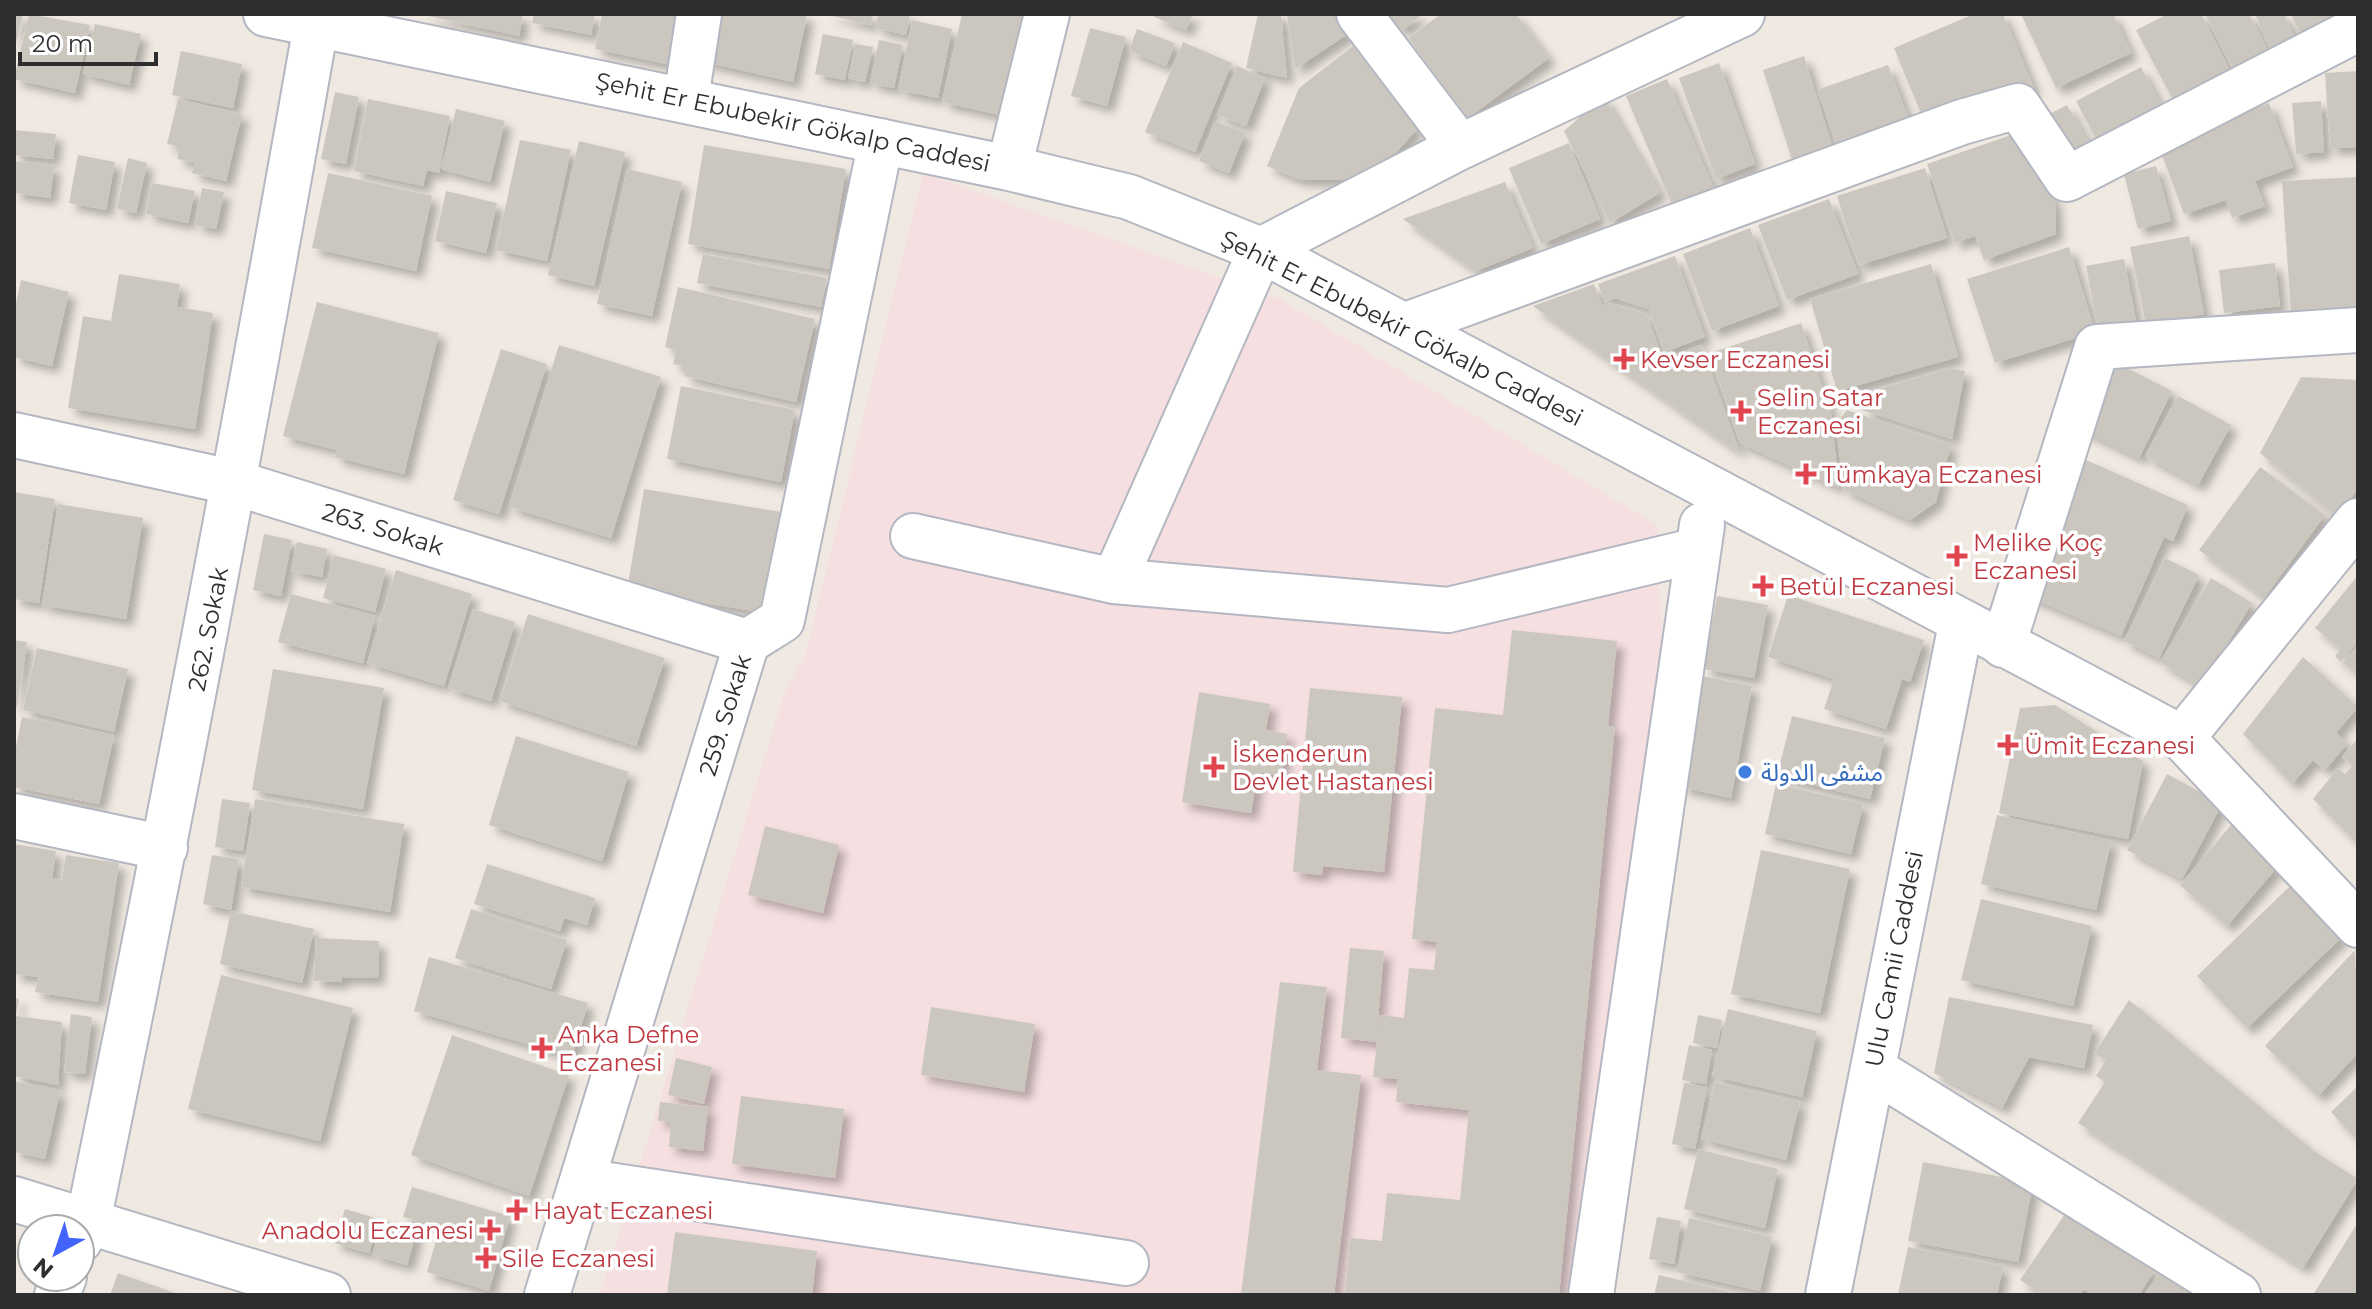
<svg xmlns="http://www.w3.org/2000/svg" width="2372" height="1309" viewBox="0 0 2372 1309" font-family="Montserrat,'Noto Sans Arabic',sans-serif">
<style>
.medical{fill:#f5dfe0}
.building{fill:#cbc7bf;filter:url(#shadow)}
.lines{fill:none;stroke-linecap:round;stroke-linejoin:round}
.minor-casing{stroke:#b4b7c1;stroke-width:48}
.minor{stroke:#fff;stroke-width:44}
.health-dot{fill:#e0444e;stroke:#fff;stroke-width:3}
.shop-dot{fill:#3f7fe0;stroke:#fff;stroke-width:3}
.labels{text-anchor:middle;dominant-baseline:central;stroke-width:7;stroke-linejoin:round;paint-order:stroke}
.street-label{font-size:24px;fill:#2e2e2e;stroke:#fff}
.health-label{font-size:24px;fill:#be3a42;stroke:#fff;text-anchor:start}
.shop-label{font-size:24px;fill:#366cbe;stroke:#fff;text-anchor:start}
</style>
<defs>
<filter id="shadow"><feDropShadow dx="7" dy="7" stdDeviation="4" flood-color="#0004"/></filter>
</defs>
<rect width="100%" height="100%" fill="#efe9e1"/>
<path class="medical" d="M923 173 1278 298 1657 525 1669 840 1605 1295H600L784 694 806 653Z"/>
<path class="building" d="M14 14H23L15 48H14Z
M29 14 90 25 75 93 14 79Z
M419 14H523L519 36Z
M534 14H595L591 35 532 23Z
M602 14H677L667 64 595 49Z
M712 14H807L793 82 702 61Z
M824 14H873L871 25Z
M878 14H910L906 35 876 28Z
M962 14H1031L1009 117 942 102Z
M1155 14H1193L1186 30 1154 17Z
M1258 14H1281L1287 78 1246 68Z
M1287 14H1339L1352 31 1295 69Z
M1387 14H1423L1401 31Z
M1441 14H1516L1549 58 1468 118 1408 38Z
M1974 14H2003L2034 89 1929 133 1894 48Z
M2021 14H2113L2131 53 2056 88Z
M2168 14H2201L2231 73 2174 102 2136 30Z
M2205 14H2249L2270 55 2235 74Z
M2255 14H2284L2294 36 2270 48Z
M2291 14H2347L2305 44Z
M912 20 952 29 938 98 898 90Z
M95 24 141 34 129 85 83 74Z
M1090 28 1126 37 1107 106 1071 96Z
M1137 29 1175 43 1166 66 1129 51Z
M823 34 853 40 845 80 815 74Z
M879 40 903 45 894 88 870 83Z
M1183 42 1232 63 1195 152 1145 132Z
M855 44 873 47 865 82 848 78Z
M1353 46 1417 129 1385 165 1354 180 1298 179 1267 166 1299 88Z
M181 51 242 64 233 108 172 95Z
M1804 56 1836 159 1796 172 1763 70Z
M1719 63 1755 164 1716 179 1679 78Z
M1888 65 1914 133 1843 159 1817 90Z
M1237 66 1265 78 1246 126 1217 115Z
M2141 67 2167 117 2102 150 2076 101Z
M2358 71V147L2330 148 2325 73Z
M1667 79 1717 197 1676 214 1626 96Z
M335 92 359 97 346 164 321 159Z
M1604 96 1660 193 1610 223 1564 131Z
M178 99 242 114 226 181 192 173 195 163 177 159 180 147 167 144Z
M368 99 450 116 439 173 427 170 423 186 354 171Z
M2321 101 2324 152 2296 154 2292 103Z
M2269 103 2293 167 2255 181 2265 206 2232 218 2226 200 2184 214 2158 144Z
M2067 105 2094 153 2065 169 2038 120Z
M456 109 505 121 490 182 441 169Z
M1215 121 1245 133 1229 173 1199 161Z
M14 130 56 134 53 159 14 155Z
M2020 132 2055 203 2056 234 1984 260 1975 236 1955 243 1927 164Z
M520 140 571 150 547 261 496 250Z
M579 141 625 152 594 286 548 275Z
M1569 143 1600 219 1541 244 1509 168Z
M704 145 846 169 829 269 688 244Z
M78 155 115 162 106 210 69 203Z
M128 158 147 163 136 213 117 209Z
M14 161 54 166 50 198 14 193Z
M2156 166 2171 221 2138 229 2124 174Z
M1925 168 1947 238 1859 265 1837 196Z
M627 169 682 182 652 316 597 304Z
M328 173 432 196 416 271 312 248Z
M2358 177V325L2292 329 2282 181Z
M1505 182 1533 248 1476 271 1403 219Z
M152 183 195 191 188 223 146 214Z
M202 188 224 192 216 229 195 225Z
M446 191 497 203 486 253 435 241Z
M1829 199 1858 274 1787 300 1758 225Z
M1750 228 1779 306 1712 331 1683 254Z
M2189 236 2204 314 2146 325 2130 247Z
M2069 247 2095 332 1995 363 1967 279Z
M703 254 827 278 821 307 697 283Z
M1675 256 1705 337 1664 352 1649 309 1614 298 1605 302 1598 284Z
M2124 259 2138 331 2100 339 2086 266Z
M2275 263 2280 306 2224 313 2219 270Z
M1931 264 1958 357 1837 391 1810 299Z
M119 274 180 284 177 307 213 313 195 429 68 408 83 316 111 321Z
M21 280 69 292 52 366 14 357V313Z
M1594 284 1602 306 1612 303 1646 314 1663 359 1701 345 1740 453 1533 306Z
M678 287 815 319 796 402 684 376 687 367 673 364 676 350 665 347Z
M317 302 439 333 404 474 335 457 337 450 283 436Z
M1801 323 1831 413 1839 488 1740 443 1710 353Z
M559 345 661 377 611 538 509 507Z
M501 349 547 364 499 514 453 500Z
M2111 360 2172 391 2139 458 2076 427Z
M1950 368 1965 371 1952 439 1862 410 1876 390Z
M2301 377 2358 380V489L2337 516 2260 453Z
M681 386 795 410 781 482 667 459Z
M2178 396 2231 425 2198 485 2145 456Z
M1847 410 1951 445 1936 502 1910 520 1844 490 1836 424Z
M2086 460 2188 505 2173 541 2164 537 2121 636 2027 596Z
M2260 467 2325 515 2264 598 2199 550Z
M644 489 787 513 771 614 627 590Z
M14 492 55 499 39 603 14 599Z
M58 504 143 518 126 619 42 605Z
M264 534 292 540 281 596 253 590Z
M297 542 327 549 322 577 291 571Z
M334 555 386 569 375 612 323 598Z
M2165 558 2199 575 2159 658 2124 641Z
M396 570 472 594 444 686 367 663Z
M2358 575V641L2341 662 2335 656 2341 649 2315 628Z
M2211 578 2252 603 2201 687 2160 662Z
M291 594 375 616 363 663 278 642Z
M1788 595 1924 640 1910 682 1902 679 1886 729 1824 709 1834 679 1768 657Z
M1717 596 1768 605 1754 678 1704 669Z
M473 609 515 622 491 701 448 688Z
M528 614 665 658 636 746 500 701Z
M1512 630 1617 641 1608 726H1615L1559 1295H1345L1350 1238 1382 1241 1387 1193 1460 1200 1469 1110 1396 1102 1398 1079 1373 1077 1377 1042 1341 1038 1350 948 1384 951 1377 1030 1379 1015 1404 1018 1409 968 1434 970 1437 942 1412 939 1435 708 1503 715Z
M14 640 27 642 17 707H14Z
M2358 644V674L2343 663Z
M37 648 128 669 114 732 23 710Z
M2303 657 2358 707 2336 733 2348 743 2325 770 2313 760 2292 784 2243 734Z
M273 669 384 688 363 809 252 790Z
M1702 676 1752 686 1731 798 1680 787Z
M1310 688 1402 697 1384 872 1323 866 1322 875 1293 872Z
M1199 692 1270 704 1266 730 1287 734 1281 776 1258 772 1251 813 1182 802Z
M2055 705 2143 761 2128 839 1999 813 2020 708Z
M1792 716 1885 738 1870 799 1777 776Z
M22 717 114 735 99 804 14 787V757Z
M516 736 629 772 602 861 489 825Z
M2358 738V844L2313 799 2338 768 2345 774 2352 766 2342 757Z
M2167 774 2222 804 2182 879 2127 850Z
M1776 784 1863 804 1851 854 1765 834Z
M222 799 250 803 243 851 215 847Z
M255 799 404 824 390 912 241 887Z
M1997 815 2111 841 2096 910 1981 884Z
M2231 825 2279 865 2227 926 2180 885Z
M765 826 839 845 823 913 748 895Z
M14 844 56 851 52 878 62 880 66 855 119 863 98 1002 35 992 38 977 14 974Z
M1761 850 1850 869 1820 1013 1731 994Z
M212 855 239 859 231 910 203 904Z
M487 864 595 898 587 925 564 918 560 931 474 904Z
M2291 885 2342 937 2247 1028 2197 976Z
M1981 899 2092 926 2073 1006 1961 980Z
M471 909 567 940 551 989 455 958Z
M231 911 314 929 302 983 220 964Z
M316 938 379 941 378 978 342 977V982L314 981Z
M2355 950 2358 1053 2318 1096 2265 1046Z
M429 957 588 1003 572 1057 414 1011Z
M221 975 353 1008 320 1141 188 1109Z
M1280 982 1327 987 1317 1070 1361 1075 1334 1295H1241Z
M1949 997 2093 1025 2084 1068 2029 1057 2002 1108 1934 1073Z
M14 998 19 999 16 1016 62 1022 58 1085 14 1076Z
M2129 1000 2314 1151 2358 1179 2303 1268 2078 1123 2105 1082 2096 1076 2106 1060 2094 1054Z
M931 1007 1035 1024 1024 1092 921 1075Z
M1728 1009 1817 1031 1802 1097 1712 1076Z
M71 1014 92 1017 85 1074 64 1072Z
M1698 1015 1722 1020 1717 1048 1693 1043Z
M452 1035 569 1075 529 1196 411 1155Z
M1689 1045 1712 1050 1706 1084 1682 1080Z
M676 1058 712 1067 704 1104 668 1095Z
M14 1081 60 1091 45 1159 14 1152Z
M1715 1082 1800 1102 1786 1160 1701 1139Z
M1684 1083 1707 1087 1695 1149 1672 1144Z
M2358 1086V1141L2331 1112Z
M741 1096 844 1109 835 1178 732 1164Z
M660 1102 708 1107 703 1151 669 1147 671 1122 658 1121Z
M1698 1149 1778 1169 1765 1228 1684 1209Z
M1923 1162 2033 1183 2018 1262 1908 1241Z
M412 1187 510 1216 489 1291 427 1272 440 1227 403 1217Z
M345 1209 379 1219 369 1253 334 1243Z
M2067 1211 2155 1270 2139 1295H2092L2084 1289 2080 1295H2043L2020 1280Z
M1657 1217 1681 1221 1674 1264 1649 1259Z
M1689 1218 1772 1237 1760 1291 1677 1272Z
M383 1220 417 1230 407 1265 372 1255Z
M2358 1222V1295H2313Z
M675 1232 817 1251 812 1295H667Z
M1908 1247 2003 1266 1997 1295H1898Z
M2160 1272 2193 1295H2144Z
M118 1273 181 1295H110Z
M1659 1275 1738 1294V1295H1654Z"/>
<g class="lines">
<defs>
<path id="minor" d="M266 14 1009 168 1129 197 1261 250 2182 738 2358 925
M1359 14 1460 147
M686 99 699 14
M1009 168 1047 14
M1406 325 1962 122 2018 106 2067 179 2358 29
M14 435 236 483 747 642
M913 536 1114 581
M1698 550 1448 610 1114 581 1261 250 1460 147 1742 14
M2003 645 2097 347 2358 330
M2182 738 2358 521
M14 816 165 848
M1873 1069 2238 1295
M582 1181 1126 1263
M14 1199 328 1295
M80 1240 88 1222C171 821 247 418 318 14
M57 1295 64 1277
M547 1295 747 642 782 620 881 141
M1591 1295 1702 525
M1828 1295 1961 624"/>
</defs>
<use href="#minor" class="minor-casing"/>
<use href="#minor" class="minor"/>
</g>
<g class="health-dot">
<path d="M1620 347h8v8h8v8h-8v8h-8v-8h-8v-8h8z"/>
<path d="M1737 399h8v8h8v8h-8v8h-8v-8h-8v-8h8z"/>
<path d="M1802 462h8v8h8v8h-8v8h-8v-8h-8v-8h8z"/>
<path d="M1953 544h8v8h8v8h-8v8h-8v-8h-8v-8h8z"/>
<path d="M1759 574h8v8h8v8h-8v8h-8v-8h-8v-8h8z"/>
<path d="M2004 733h8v8h8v8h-8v8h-8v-8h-8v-8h8z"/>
<path d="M1210 755h8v8h8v8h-8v8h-8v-8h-8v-8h8z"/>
<path d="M538 1036h8v8h8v8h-8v8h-8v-8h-8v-8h8z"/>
<path d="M513 1198h8v8h8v8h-8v8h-8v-8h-8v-8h8z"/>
<path d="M486 1218h8v8h8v8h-8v8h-8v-8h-8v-8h8z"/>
<path d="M482 1246h8v8h8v8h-8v8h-8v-8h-8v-8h8z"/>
</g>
<circle class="shop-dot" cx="1745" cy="772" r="8"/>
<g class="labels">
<g class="street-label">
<text transform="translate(793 122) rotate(12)">Şehit Er Ebubekir Gökalp Caddesi</text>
<text transform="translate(1402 328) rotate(27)">Şehit Er Ebubekir Gökalp Caddesi</text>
<text transform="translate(383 529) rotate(17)">263. Sokak</text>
<text transform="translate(208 629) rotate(-79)">262. Sokak</text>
<text transform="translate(725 715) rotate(-73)">259. Sokak</text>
<text transform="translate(1894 959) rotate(-79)">Ulu Camii Caddesi</text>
</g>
<g class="health-label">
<text x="1640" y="359">Kevser Eczanesi</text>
<text x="1757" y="397">Selin Satar<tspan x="1757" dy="28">Eczanesi</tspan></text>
<text x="1822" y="474">Tümkaya Eczanesi</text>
<text x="1973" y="542">Melike Koç<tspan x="1973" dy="28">Eczanesi</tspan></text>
<text x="1779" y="586">Betül Eczanesi</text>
<text x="2024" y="745">Ümit Eczanesi</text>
<text x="1232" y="753">İskenderun<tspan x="1232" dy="28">Devlet Hastanesi</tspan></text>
<text x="558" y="1034">Anka Defne<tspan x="558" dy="28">Eczanesi</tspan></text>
<text x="533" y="1210">Hayat Eczanesi</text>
<text x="474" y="1230" text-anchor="end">Anadolu Eczanesi</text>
<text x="502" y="1258">Sile Eczanesi</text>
</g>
<g class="shop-label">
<text x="1761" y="772">مشفى الدولة</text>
</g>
</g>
<rect width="2372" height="1309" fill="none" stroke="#2e2e2e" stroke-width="32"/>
<g transform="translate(56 1253) rotate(220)"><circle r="38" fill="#ffffff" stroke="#ababab" stroke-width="2"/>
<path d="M0-6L14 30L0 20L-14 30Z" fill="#4264fb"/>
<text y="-12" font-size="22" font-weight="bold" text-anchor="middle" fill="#2e2e2e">N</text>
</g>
<path d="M20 52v12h136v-12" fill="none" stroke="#2e2e2e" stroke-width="4"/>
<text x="32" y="52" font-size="24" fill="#2e2e2e" stroke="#ffffff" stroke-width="6" paint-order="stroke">20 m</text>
</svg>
